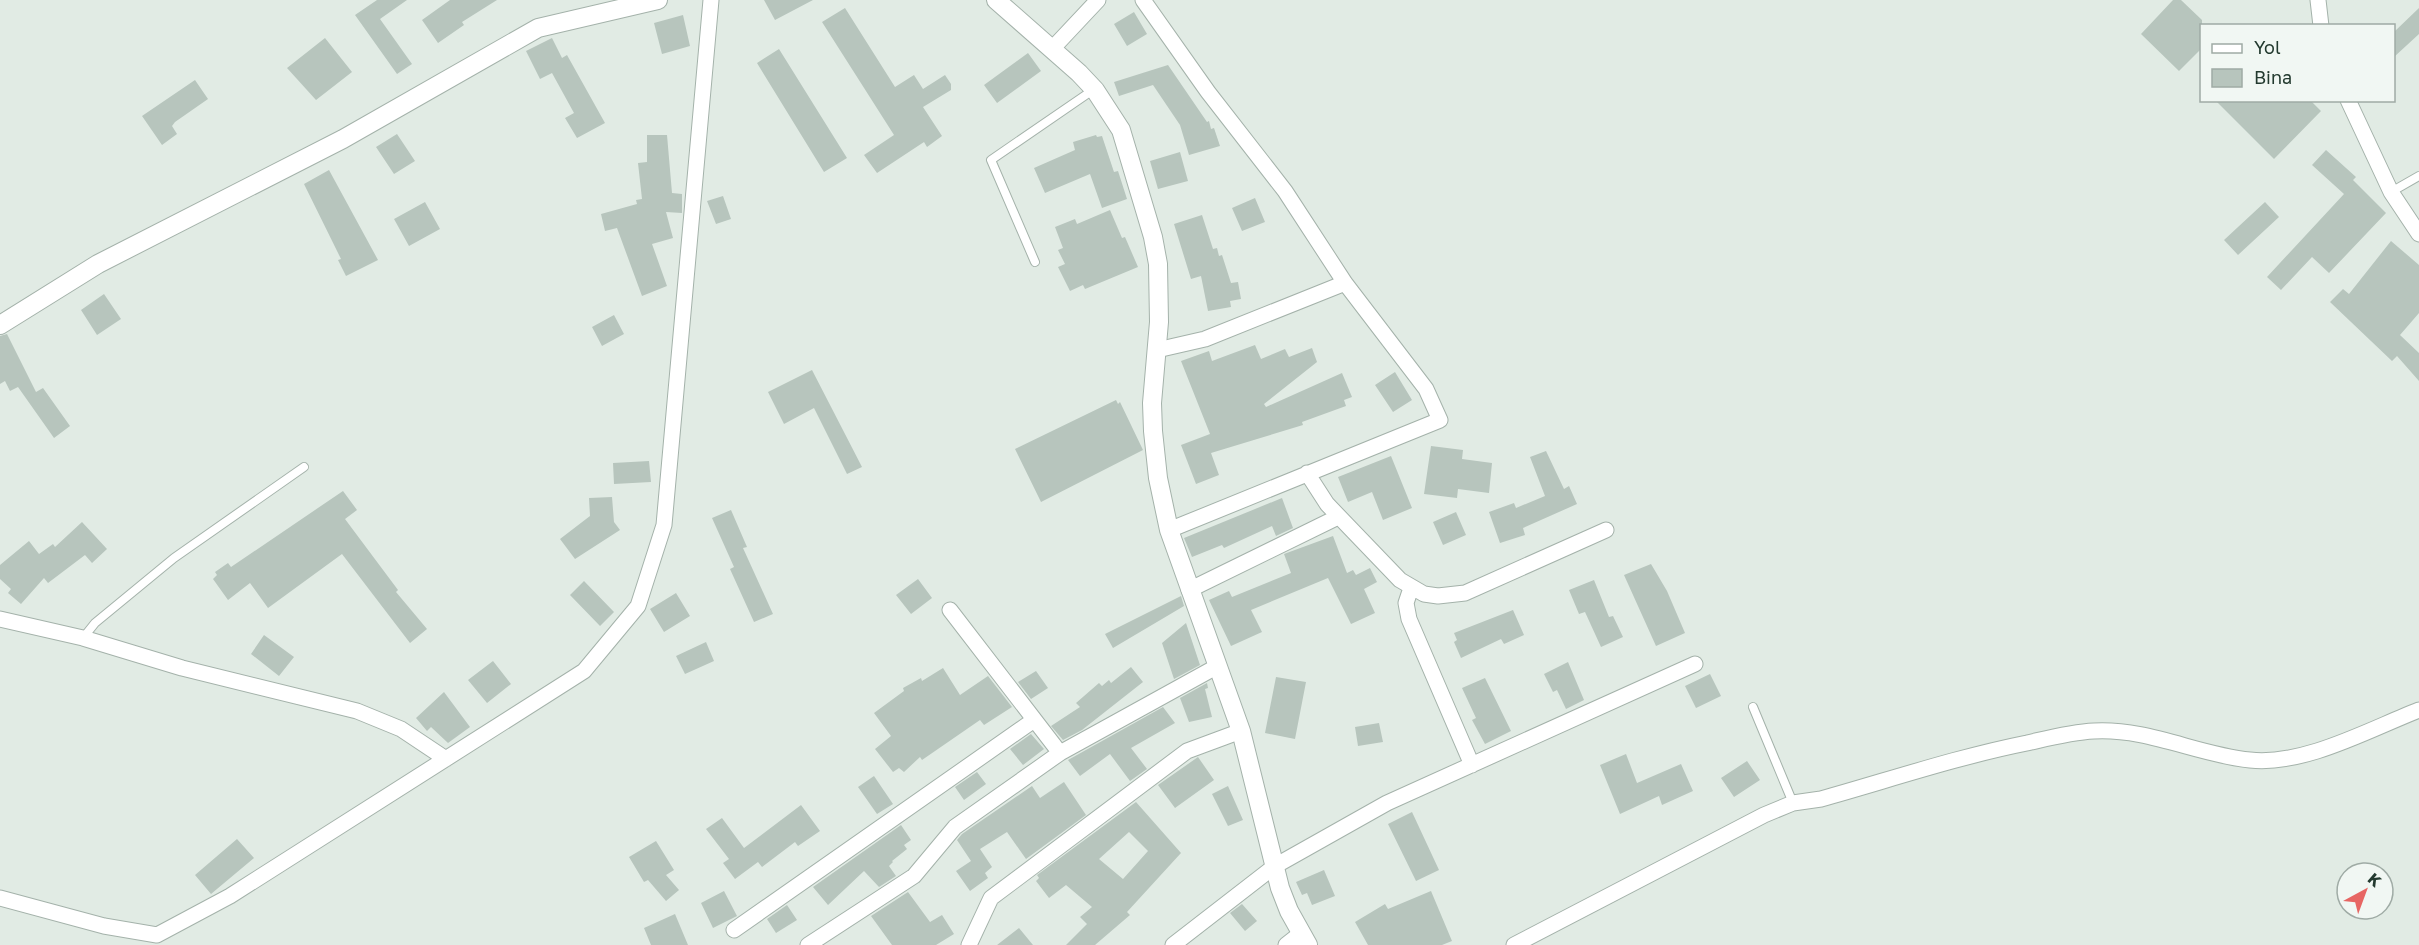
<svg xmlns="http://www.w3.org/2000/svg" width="2419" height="945" viewBox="0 0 2419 945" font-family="'Golos Text',sans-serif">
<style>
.building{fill:#b7c5bd;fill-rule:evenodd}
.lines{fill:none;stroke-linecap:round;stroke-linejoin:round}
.service-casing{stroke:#a4b2aa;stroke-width:10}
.minor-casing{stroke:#a4b2aa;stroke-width:17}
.tertiary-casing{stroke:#a4b2aa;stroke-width:20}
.service{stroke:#fff;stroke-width:8}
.minor{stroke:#fff;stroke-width:15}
.tertiary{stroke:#fff;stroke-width:18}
</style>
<rect width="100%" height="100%" fill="#e1ebe4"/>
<path class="building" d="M377 0H407L380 19 412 64 397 74 355 15Z
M450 0H497L462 22 464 25 438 43 422 20Z
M764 0H813L775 20Z
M2173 0H2181L2202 20V48L2179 71 2141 34Z
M845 8 895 87 914 75 923 89 945 75 951 84V90L923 107 942 136 927 147 924 142 877 173 864 155 894 135 822 22Z
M2419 8V34L2394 57V32Z
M1134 12 1147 34 1127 46 1114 24Z
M683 15 690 46 662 54 654 23Z
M325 38 352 72 316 100 287 68Z
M552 38 562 58 567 55 605 123 577 138 565 118 574 113 552 73 540 79 526 51Z
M779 49 847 158 824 172 757 63Z
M1028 53 1041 71 997 103 984 85Z
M1168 65 1207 122 1209 121 1211 129 1214 128 1220 146 1189 155 1180 125 1153 85 1119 96 1114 82Z
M195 80 208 99 175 122 172 126 177 134 162 145 142 116Z
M2215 100H2310L2321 111 2274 159Z
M397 134 415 161 394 174 376 147Z
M647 135H667L672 193 682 194V213L666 212 673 238 652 244 667 286 642 296 617 228 605 231 601 214 637 204 636 200 642 199 638 163 647 162Z
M1096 135 1097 137 1102 136 1114 172 1118 171 1127 199 1102 208 1090 174 1045 193 1034 168 1075 150 1073 142Z
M2326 150 2356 177 2353 180 2386 213 2329 273 2312 257 2281 290 2267 277 2344 194 2312 165Z
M1180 152 1188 181 1158 189 1150 161Z
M329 170 378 260 346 276 338 260 341 259 304 184Z
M723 196 731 219 716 224 707 201Z
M1255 198 1265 222 1242 231 1232 208Z
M425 202 440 229 409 246 394 219Z
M2265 202 2279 217 2238 255 2224 240Z
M1110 210 1122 238 1125 237 1138 267 1085 289 1083 285 1070 291 1058 267 1065 264 1058 250 1063 248 1055 227 1075 219 1077 224Z
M1202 215 1213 249 1217 248 1219 256 1222 255 1231 283 1238 282 1241 299 1230 301 1231 307 1208 311 1201 276 1191 279 1174 224Z
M2391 241 2419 265V313L2400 335 2419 353V381L2397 356 2392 361 2330 302 2343 289 2349 294Z
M104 294 121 319 97 335 81 310Z
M614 315 624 334 602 346 592 327Z
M7 334 36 392 43 388 70 426 54 438 18 387 10 391 5 381 0 384V336Z
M1255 345 1261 359 1285 349 1289 357 1312 348 1317 362 1264 404 1266 407 1342 373 1352 397 1344 400 1346 406 1302 422 1303 425 1211 453 1219 475 1196 484 1181 445 1210 434 1181 361 1209 351 1212 361Z
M812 370 862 467 847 474 814 408 784 424 768 392Z
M1395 372 1412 400 1393 412 1375 385Z
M1116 400 1118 404 1120 402 1143 450 1041 502 1015 449Z
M1431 446 1463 450 1462 459 1492 463 1489 493 1458 489 1457 498 1424 494Z
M1546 451 1564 489 1569 486 1577 504 1523 528 1525 535 1500 543 1489 512 1514 503 1516 508 1545 496 1530 457Z
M1391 456 1412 508 1383 520 1372 492 1348 502 1338 477Z
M649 461 651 482 614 484 613 463Z
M343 491 357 510 345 519 398 590 396 592 427 629 410 643 342 554 268 608 250 583 228 600 213 579 217 575 215 572 228 563 231 567Z
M612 497 614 522 620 530 575 559 560 539 590 516 589 498Z
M1282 498 1293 528 1276 536 1272 526 1224 548 1222 545 1192 557 1184 538Z
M731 510 747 547 743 548 773 614 754 622 730 569 734 567 712 518Z
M1456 512 1466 535 1443 545 1433 522Z
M82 522 107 549 92 563 85 555 48 583 44 578 21 604 8 593 11 589 0 579V565L29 541 39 554 53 544 55 547Z
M1333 536 1347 573 1353 570 1356 575 1370 568 1377 582 1364 589 1375 613 1351 624 1328 578 1251 610 1262 632 1231 646 1209 600 1229 591 1232 597 1291 573 1284 554Z
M1651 564 1667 591 1685 633 1656 646 1624 575Z
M918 579 932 598 911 614 896 595Z
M1594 580 1609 617 1613 616 1623 637 1601 647 1585 612 1579 614 1569 590Z
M584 581 614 612 600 626 570 595Z
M676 593 690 616 664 632 650 609Z
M1181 596 1184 606 1113 648 1105 634Z
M1513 610 1524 635 1504 644 1501 639 1461 658 1454 642 1457 640 1454 633Z
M1186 623 1200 665 1174 679 1162 643Z
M264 635 294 657 279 676 251 654Z
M706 642 714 661 685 674 676 656Z
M493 661 511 684 487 703 468 680Z
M1568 662 1584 700 1566 709 1557 690 1553 692 1544 674Z
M1131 667 1143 682 1082 730 1063 740 1051 726 1080 707 1076 703 1099 683 1102 686 1109 680 1111 683Z
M943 668 960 695 988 676 1012 707 984 725 980 720 922 760 920 757 904 772 899 768 893 772 875 749 891 736 874 713 904 691 903 688 921 678 922 681Z
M1036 671 1048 688 1031 699 1018 682Z
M1710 674 1721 696 1696 708 1685 686Z
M1276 677 1306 682 1295 739 1265 733Z
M1485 678 1511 731 1485 744 1472 720 1476 718 1462 688Z
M1207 683 1208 688 1205 689 1212 717 1189 722 1180 698Z
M444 692 470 727 448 743 431 727 427 731 416 718Z
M1163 707 1175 723 1131 748 1147 769 1130 781 1110 754 1080 776 1068 760Z
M1379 723 1383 742 1358 746 1355 727Z
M1031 734 1044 749 1023 765 1010 749Z
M1626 754 1637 783 1681 764 1693 791 1662 805 1659 796 1620 814 1600 765Z
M1198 757 1214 780 1175 808 1158 785Z
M1747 761 1760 780 1734 797 1721 778Z
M977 772 986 784 964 800 955 787Z
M874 776 893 804 877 814 858 787Z
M1064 782 1086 815 1026 859 1007 832 980 849 992 867 985 873 988 878 970 891 956 871 971 861 957 840 962 834 1032 786 1040 798Z
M1228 786 1243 820 1228 826 1212 794Z
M1136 802 1181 853 1127 912 1130 915 1095 945H1066L1087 924 1080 917 1092 907 1066 885 1049 898 1036 881 1039 878 1037 875ZM1129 832 1148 851 1123 879 1099 859Z
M801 805 820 831 798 846 795 842 762 867 758 862 735 879 723 863 729 859 706 829 722 818 744 848Z
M1412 812 1439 870 1416 881 1388 824Z
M901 825 911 840 904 845 907 849 892 861 893 862 889 866 896 876 879 887 864 871 828 905 813 887Z
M237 839 254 858 211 894 195 875Z
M656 841 674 870 666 875 679 890 666 901 648 880 644 882 629 857Z
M1324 870 1335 896 1312 905 1307 893 1302 895 1296 882Z
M724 891 737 916 713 928 701 903Z
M1431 891 1452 941 1442 945H1368L1355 922 1385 904 1388 909Z
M908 892 930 922 942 915 954 934 936 945H892L871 916Z
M1242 904 1257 921 1245 931 1230 913Z
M787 905 797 920 776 933 767 919Z
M675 914 688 945H651L644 928Z
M1019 928 1033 945H997Z"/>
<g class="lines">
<defs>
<path id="service" d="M2391 192 2419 176
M1035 262 991 160 1093 90
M83 638 95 623 174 558 304 467
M1753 707 1793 803"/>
<path id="minor" d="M1143 0 1208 92 1285 191 1345 283 1426 389 1440 420 1169 530
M2318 0 2321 26
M1052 49 1098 0
M2348 100 2391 192 2419 234
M1157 350 1205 339 1345 283
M1307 473 1327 504 1400 580 1424 594 1438 596 1465 593 1606 530
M1411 588 1406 603 1409 619 1472 765
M1189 590 1338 517
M950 610 1060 753
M0 619 83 638 182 668 357 711 401 729 446 759
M0 898 104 926 157 935 230 896 584 671 638 606 664 525 711 0
M734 930 1034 720
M808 945 914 876 955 827 1060 753 1216 667
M969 945 991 898 1187 751 1241 731
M1173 945 1275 866 1387 803 1695 664
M1286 945 1300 934
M1514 945 1764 815 1793 803 1821 799C1889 780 1957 757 2027 743 2049 738 2072 732 2094 731 2148 728 2198 755 2250 760 2304 766 2370 729 2419 710"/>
<path id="tertiary" d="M996 0 1079 73 1095 90 1121 130 1153 237 1158 264 1159 322 1152 403 1153 431 1158 478 1169 530 1241 731 1280 888 1289 911 1308 945
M0 325 98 264 343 139 538 28 658 0"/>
</defs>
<use href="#service" class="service-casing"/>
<use href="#minor" class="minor-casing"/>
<use href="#tertiary" class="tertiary-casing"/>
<use href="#service" class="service"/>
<use href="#minor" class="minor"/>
<use href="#tertiary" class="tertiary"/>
</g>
<rect x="2200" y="24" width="195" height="78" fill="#f1f7f3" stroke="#9faba5" stroke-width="1.5"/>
<rect x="2212" y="44" width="30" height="9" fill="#ffffff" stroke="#9faba5" stroke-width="1.5"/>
<text x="2254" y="54" font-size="18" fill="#233a2f">Yol</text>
<rect x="2212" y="69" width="30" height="18" fill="#b7c5bd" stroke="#9faba5" stroke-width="1.5"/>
<text x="2254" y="84" font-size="18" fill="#233a2f">Bina</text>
<g transform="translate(2365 891) rotate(41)"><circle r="28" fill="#f1f7f3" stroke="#9faba5" stroke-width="1.5"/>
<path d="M0-4.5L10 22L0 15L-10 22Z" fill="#e76663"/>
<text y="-9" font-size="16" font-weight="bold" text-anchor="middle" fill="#233a2f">K</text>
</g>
</svg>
